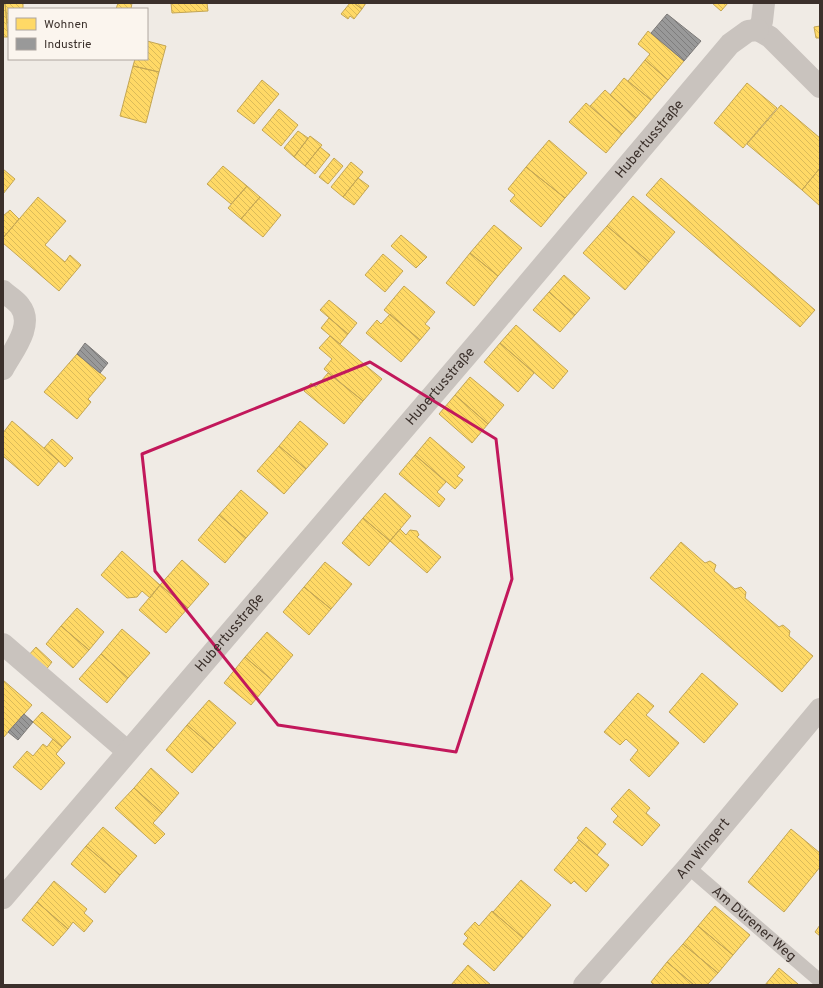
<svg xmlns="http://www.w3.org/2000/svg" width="823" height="988" viewBox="0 0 823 988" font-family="Overpass,sans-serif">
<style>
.homes{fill:url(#homes-back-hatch);stroke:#c4a654}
.industry{fill:url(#industry-back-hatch);stroke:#7d7a78}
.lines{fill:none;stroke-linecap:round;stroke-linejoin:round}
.lane{stroke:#c9c3be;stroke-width:14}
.street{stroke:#c9c3be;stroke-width:22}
.marked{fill:none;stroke:#c2185b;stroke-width:3;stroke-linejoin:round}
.labels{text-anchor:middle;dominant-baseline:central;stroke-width:4;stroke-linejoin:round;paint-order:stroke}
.street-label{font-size:14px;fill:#3b302b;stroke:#fbf5ee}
</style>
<defs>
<pattern id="homes-back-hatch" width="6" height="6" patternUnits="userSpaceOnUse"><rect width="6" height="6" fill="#ffd966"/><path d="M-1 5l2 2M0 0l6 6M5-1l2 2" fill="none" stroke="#dbbb59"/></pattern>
<pattern id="industry-back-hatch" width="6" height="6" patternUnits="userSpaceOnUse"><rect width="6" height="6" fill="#999"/><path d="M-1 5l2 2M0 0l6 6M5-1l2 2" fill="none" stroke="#7e7d7d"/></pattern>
</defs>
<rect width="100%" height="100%" fill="#f0ebe5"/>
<path class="homes" d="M3 3H5L8 37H3Z
M5 3H23V9H9V23H7Z
M118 3H132L131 9H116Z
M171 3H207L208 11 172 13Z
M350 3H354L362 9 354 19 350 16 348 19 341 14Z
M354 3H366L362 9Z
M712 3H728L721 11Z
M820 26V38H816L814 27Z
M648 31 684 61 668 80 645 60 650 54 638 44Z
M147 41 166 46 159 72 133 66 135 59H147Z
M645 60 668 80 651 100 628 81Z
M133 66 159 72 146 123 120 116Z
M624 78 651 100 636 118 610 95Z
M262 80 279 94 254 124 237 111Z
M747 83 777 108 743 148 714 123Z
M605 90 636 118 622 134 590 106Z
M586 103 622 134 606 153 569 122Z
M781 105 820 138V168L802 190 747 144Z
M279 109 298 125 281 146 262 130Z
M298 131 308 138 294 157 284 148Z
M310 136 322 145 305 166 294 157Z
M549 140 587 173 565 198 526 167Z
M320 147 330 155 315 174 305 166Z
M334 158 343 166 328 184 319 177Z
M351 162 363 172 343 197 331 187Z
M223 166 247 186 231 204 207 184Z
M526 167 565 198 541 227 510 201 515 195 508 189Z
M820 168V206L802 190Z
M3 169 15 179 3 194Z
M358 178 369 186 354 205 343 197Z
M661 178 815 310 800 327 646 195Z
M247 186 260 197 241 219 228 208Z
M633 196 675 232 649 262 607 226Z
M38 197 66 221 45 245 65 262 70 255 81 265 59 291 3 243V238Z
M260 197 281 215 263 237 241 219Z
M10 210 19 219 3 238V216Z
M494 225 522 248 498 276 470 253Z
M607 226 649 262 625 290 583 253Z
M401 235 427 257 416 268 391 246Z
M470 253 498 276 474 306 446 283Z
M383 254 403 271 385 292 365 275Z
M564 275 590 298 575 315 549 292Z
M404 286 435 312 425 324 430 328 420 340 384 310Z
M549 292 575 315 560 332 533 310Z
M329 300 357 323 348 334 320 310Z
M390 314 420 340 401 362 366 333 377 320 381 324Z
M329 318 348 334 340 344 321 328Z
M516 325 568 371 553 389 500 343Z
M330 336 382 379 363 401 324 369 332 359 319 348Z
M500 343 534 373 518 392 484 362Z
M77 354 106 378 88 399 91 402 77 419 44 392Z
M328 373 363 401 344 424 304 391 311 383 316 387Z
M470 377 504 405 488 424 455 395Z
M455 395 488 424 472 443 439 414Z
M12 421 59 461 38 486 3 456V433Z
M300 421 328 444 306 469 279 446Z
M430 437 465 467 457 476 463 480 455 489 415 455Z
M52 439 73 458 65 467 44 448Z
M279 446 306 469 284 494 257 471Z
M415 455 446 482 437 492 445 499 439 507 399 474Z
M241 490 268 513 246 538 219 515Z
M385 493 411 516 390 541 363 518Z
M219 515 246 538 225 563 198 540Z
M363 518 390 541 369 566 342 543Z
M400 529 406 535 410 530 417 531 419 535 417 537 441 557 427 573 390 541Z
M681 542 705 563 710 561 716 565 714 571 735 589 741 587 746 592 745 598 779 627 783 625 790 631 789 636 813 656 782 692 650 578Z
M122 551 160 585 150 598 142 591 137 597 127 598 101 575Z
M182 560 209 584 188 608 160 585Z
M325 562 352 584 331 609 304 587Z
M160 585 188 608 166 633 139 610Z
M304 587 331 609 309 635 283 612Z
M77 608 104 632 89 650 61 626Z
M61 626 89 650 73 668 46 644Z
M122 629 150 653 128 678 101 654Z
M267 632 293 655 272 680 245 657Z
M36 647 52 662 45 671 28 656Z
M101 654 128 678 107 703 79 679Z
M245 657 272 680 251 705 224 683Z
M702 673 738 704 704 743 669 712Z
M3 680 32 705 3 738Z
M638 693 654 706 646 715 679 743 649 777 630 760 638 750 626 739 620 745 604 732Z
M209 700 236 723 214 748 187 725Z
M42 712 71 737 62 747 33 722Z
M187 725 214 748 192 773 166 750Z
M53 739 62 747 56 754 65 763 41 790 13 767 27 751 33 756 43 744 47 747Z
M151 768 179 793 162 813 134 788Z
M134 788 162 813 153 823 165 834 155 844 115 808Z
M629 789 650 808 646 813 660 825 642 846 613 822 618 816 611 809Z
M103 827 137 856 120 875 86 846Z
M586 827 606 844 597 855 577 838Z
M791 829 820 853V867L784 912 748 882Z
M579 840 609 865 586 892 574 881 571 884 554 870Z
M86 846 120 875 105 893 71 864Z
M521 880 551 905 523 938 493 912Z
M54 881 87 909 84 913 93 921 84 932 73 922 68 929 37 902Z
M37 902 68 929 53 946 22 920Z
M715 906 750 935 733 955 698 926Z
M492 911 523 938 494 971 463 944 468 938 464 934 475 922 479 926Z
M820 925V936L815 932Z
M698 926 733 955 718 973 683 944Z
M683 944 718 973 707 985H694L667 962Z
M667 962 694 985H654L651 982Z
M468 965 491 985H451Z
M779 968 798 984V985H765Z"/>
<path class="industry" d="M667 14 701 41 684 61 651 33Z
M85 343 108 363 100 373 77 354Z
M24 714 33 722 18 740 8 732Z"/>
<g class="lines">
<path class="lane" id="s1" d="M688 867 820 981"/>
<g class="street">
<path d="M764 3 762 21 758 30 770 37 820 87"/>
<path d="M3 291C8 296 16 300 20 306 35 325 12 352 3 369"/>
<path d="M3 644 127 751"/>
<path id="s2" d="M3 898 486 333 730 44 748 31 758 30"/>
<path id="s3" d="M584 985 688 867 820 709"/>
</g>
</g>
<path class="marked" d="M370 362 496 439 512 579 456 752 278 725 155 571 142 454Z"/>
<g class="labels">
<g class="street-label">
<text stroke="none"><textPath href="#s2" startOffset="997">Hubertusstraße</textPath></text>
<text stroke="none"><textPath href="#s2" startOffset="673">Hubertusstraße</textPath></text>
<text stroke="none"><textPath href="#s2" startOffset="349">Hubertusstraße</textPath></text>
<text stroke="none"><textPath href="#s3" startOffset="181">Am Wingert</textPath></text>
<text stroke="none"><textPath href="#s1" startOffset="87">Am Dürener Weg</textPath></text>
</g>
</g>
<rect width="823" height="988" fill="none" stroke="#3b302b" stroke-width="8"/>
<rect x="8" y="8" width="140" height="52" fill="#fbf5ee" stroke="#aea6a0"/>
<rect x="16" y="18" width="20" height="12" fill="#ffd966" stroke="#aea6a0"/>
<text x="44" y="28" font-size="12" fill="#3b302b">Wohnen</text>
<rect x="16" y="38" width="20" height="12" fill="#999999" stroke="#aea6a0"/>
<text x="44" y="48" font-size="12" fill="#3b302b">Industrie</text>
</svg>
